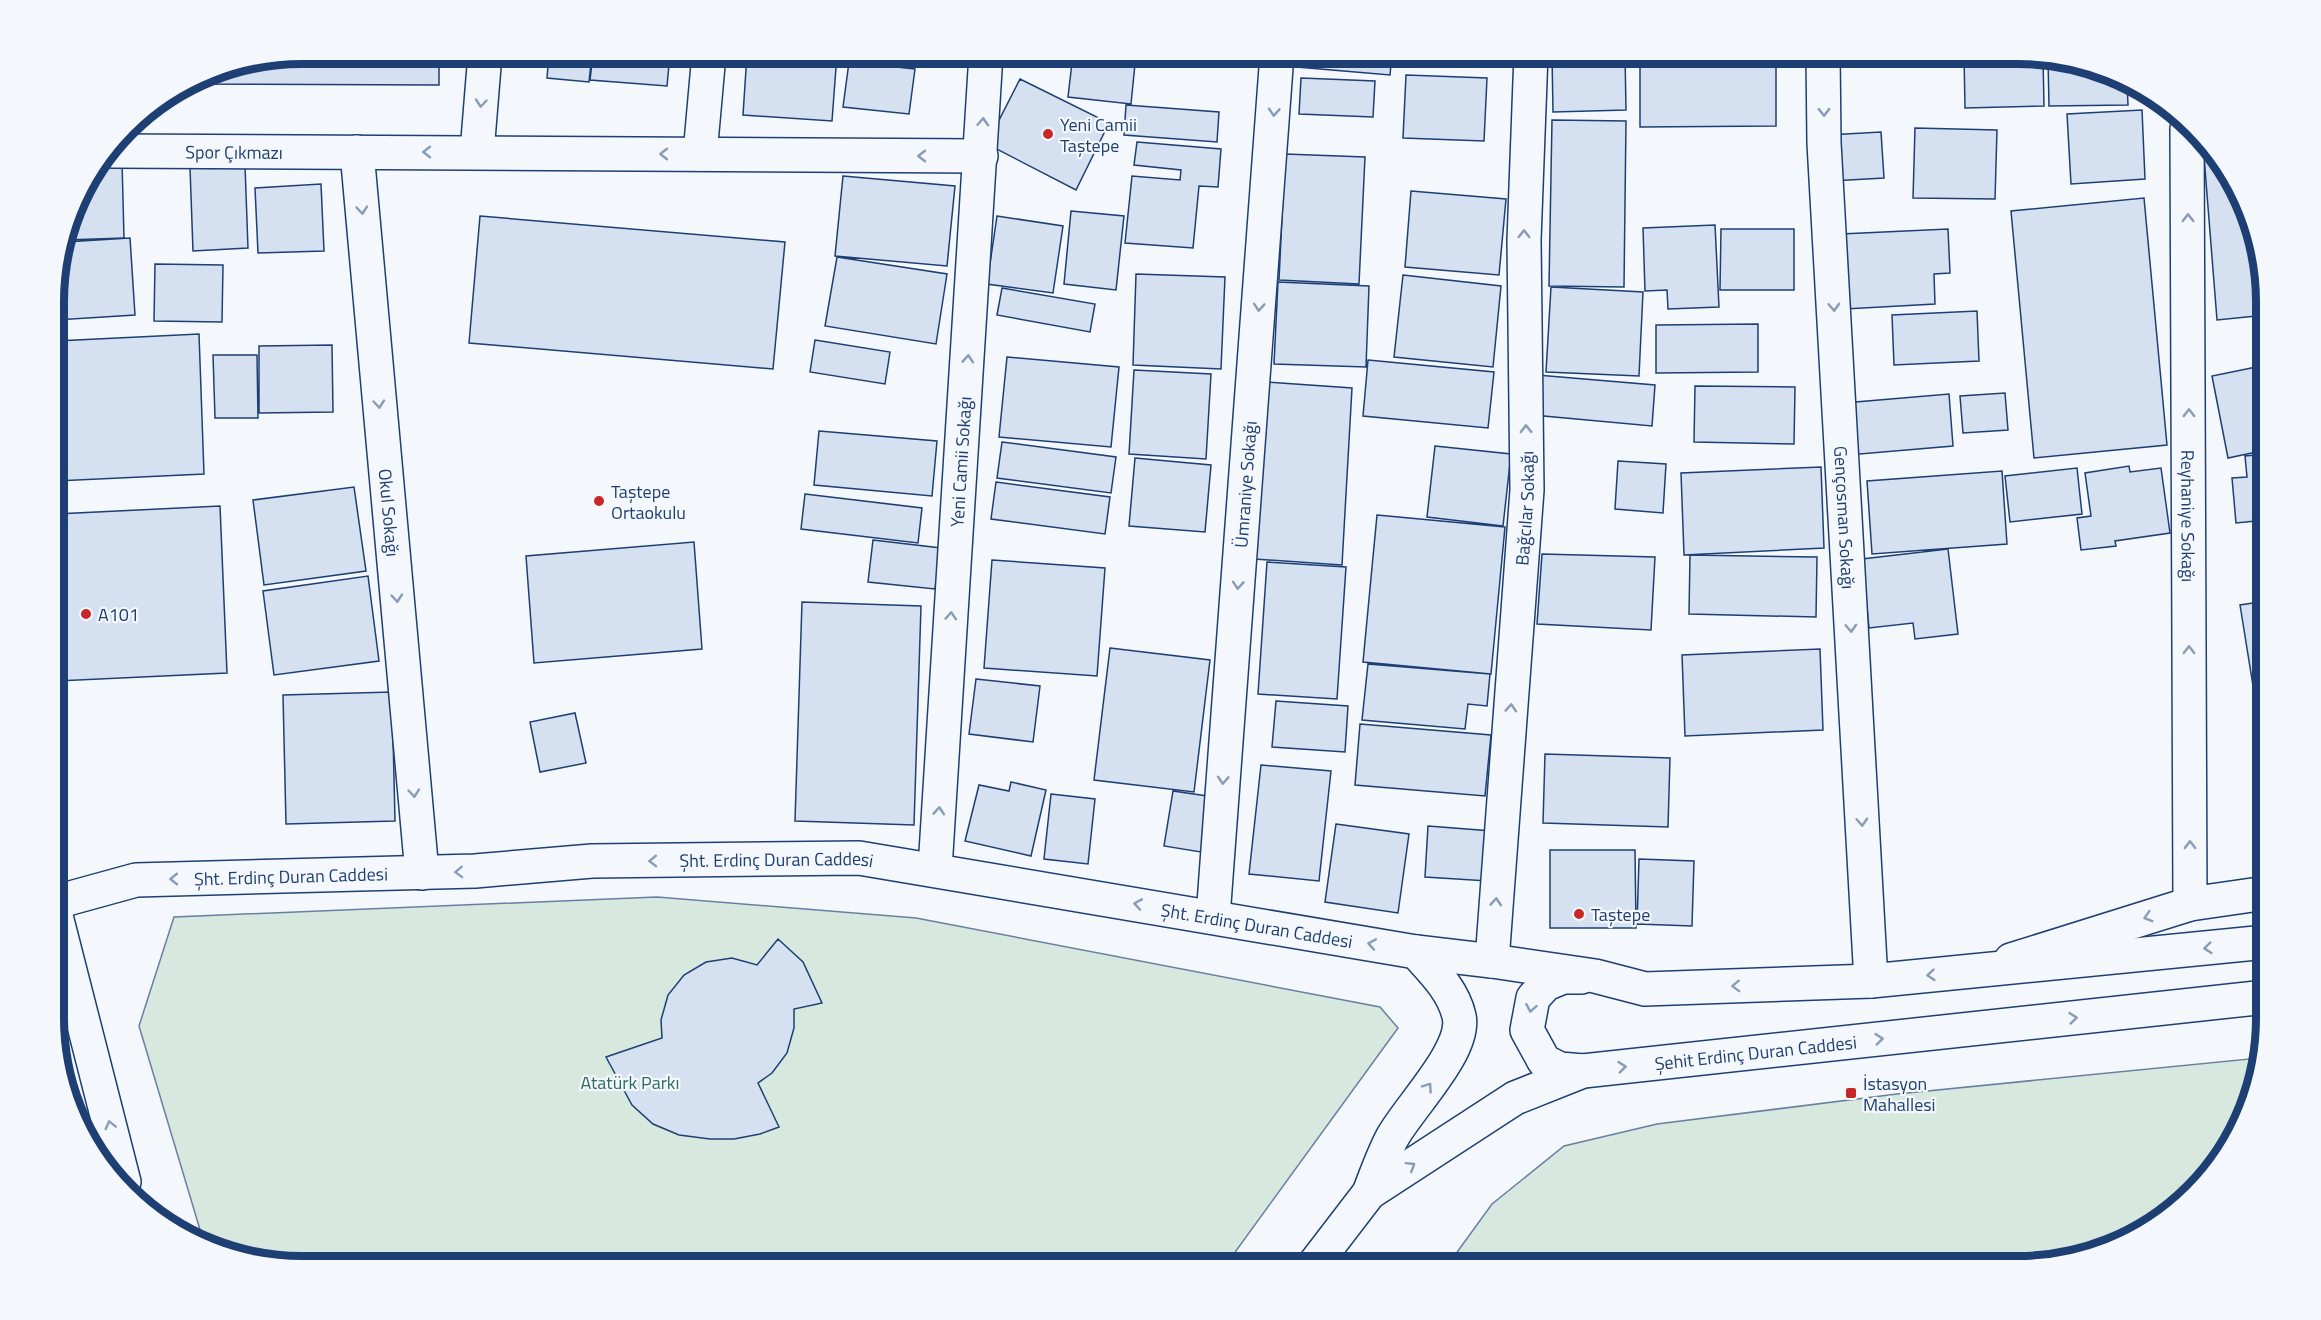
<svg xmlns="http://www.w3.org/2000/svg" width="2321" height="1320" viewBox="0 0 2321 1320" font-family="'Titillium Web',sans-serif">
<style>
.green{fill:#d7e8df;stroke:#687fa3;stroke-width:1.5}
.building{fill:#d5e0f0;stroke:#1d3f73;stroke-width:1.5}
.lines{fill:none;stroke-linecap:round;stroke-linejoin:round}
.street-casing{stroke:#1d3f73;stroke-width:36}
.secondary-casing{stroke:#1d3f73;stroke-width:36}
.street{stroke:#f4f7fb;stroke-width:33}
.secondary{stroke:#f4f7fb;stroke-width:33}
.oneway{stroke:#889bb7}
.poi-dot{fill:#c62828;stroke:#f4f7fb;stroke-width:2}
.labels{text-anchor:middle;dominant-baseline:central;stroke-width:4.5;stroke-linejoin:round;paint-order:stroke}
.poi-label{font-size:18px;fill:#1d3f73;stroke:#f4f7fb;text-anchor:start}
.street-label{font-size:18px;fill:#1d3f73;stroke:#f4f7fb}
.park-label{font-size:18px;fill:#2c6c60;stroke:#f4f7fb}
.rim{fill:none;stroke:#1d3f73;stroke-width:8}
</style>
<rect width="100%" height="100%" fill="#f4f7fb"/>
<path class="green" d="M657 897 916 918 1380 1007 1398 1028 1225 1266H302L239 1258 204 1243 139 1026 174 917Z
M2259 1058 2234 1141 2156 1224 2098 1253 2034 1265 1447 1266 1492 1204 1564 1146 1657 1124 1897 1094Z"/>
<path class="building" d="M303 54H439V85L190 84 208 73Z
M549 54H592L589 82 547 78Z
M593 54H670L667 86 590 80Z
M747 54H837L832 121 743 115Z
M1073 54H1136L1131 104 1068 97Z
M1298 54H1392L1390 75 1297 67Z
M1552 54H1625L1626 110 1553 112Z
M1640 54H1776V126L1640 127Z
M1964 54H2019L2043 57 2044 106 1965 108Z
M2048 59 2082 62 2127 81 2128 105 2049 106Z
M849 62 915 69 909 114 843 107Z
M1406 75 1487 78 1484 141 1403 138Z
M1301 78 1375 81 1373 117 1299 114Z
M1020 79 1109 123 1076 190 987 144Z
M1126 105 1219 112 1217 142 1124 135Z
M2142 110 2145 179 2071 184 2067 114Z
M1552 120 1626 121 1624 287 1549 286Z
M1915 128 1997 130 1995 199 1913 198Z
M1881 132 1884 178 1831 181 1828 135Z
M1137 142 1221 149 1218 187 1199 186 1193 248 1125 243 1132 176 1180 180 1181 170 1134 165Z
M2203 144 2225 165 2254 223 2266 286V315L2217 320Z
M1285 154 1365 157 1359 284 1279 280Z
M122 161 124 238 65 240 80 192 103 162Z
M245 165 248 248 193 251 190 168Z
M843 176 955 186 947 266 835 256Z
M321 184 324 251 258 253 255 188Z
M1411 191 1506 199 1499 275 1405 267Z
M2144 198 2167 445 2034 458 2011 211Z
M1071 211 1124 216 1116 290 1064 284Z
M480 216 785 242 773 369 469 343Z
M997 216 1063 226 1053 293 987 284Z
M1715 225 1719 307 1668 309 1667 290 1645 291 1643 228Z
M1721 229H1794V290H1720Z
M1948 229 1950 273 1934 274 1935 304 1845 309 1841 234Z
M130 238 135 315 56 320V271L65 242Z
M837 257 947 274 936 344 825 326Z
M155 264 223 265 222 322 154 321Z
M1136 274 1225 277 1221 369 1133 365Z
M1403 275 1501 286 1493 367 1394 357Z
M1278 282 1369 286 1366 367 1274 364Z
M1551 287 1643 292 1639 376 1546 372Z
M1002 288 1095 304 1090 332 997 315Z
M1977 311 1979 361 1894 365 1892 315Z
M1758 324V372L1656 373V325Z
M199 334 204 474 56 481V341Z
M815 340 890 352 885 384 810 372Z
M332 345 333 412 259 413V346Z
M213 355H257L258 418H215Z
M1007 357 1119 367 1111 447 999 437Z
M1368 360 1494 372 1488 428 1363 416Z
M2266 365V450L2228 458 2212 376Z
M1134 370 1211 374 1206 459 1129 454Z
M1537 375 1655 385 1652 426 1533 415Z
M1266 382 1352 388 1342 565 1255 559Z
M1695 386 1795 387 1794 444 1694 442Z
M2005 393 2008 430 1963 433 1960 396Z
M1949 394 1953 446 1848 455 1844 403Z
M819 431 937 441 932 496 814 485Z
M1002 442 1116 457 1111 493 997 478Z
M1435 446 1511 454 1503 526 1427 517Z
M2266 454V520L2236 523 2232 478 2247 477 2245 456Z
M1135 458 1211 465 1205 532 1129 526Z
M1618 461 1666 464 1663 513 1615 509Z
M2129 466 2130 472 2161 468 2170 533 2115 541 2116 546 2081 550 2077 518 2091 516 2085 473Z
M1821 467 1824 548 1684 555 1681 473Z
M2077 468 2082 514 2010 522 2005 476Z
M2002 471 2007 544 1872 554 1867 481Z
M996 482 1110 497 1105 534 991 519Z
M354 487 366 571 264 585 253 500Z
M805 494 922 508 918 543 801 529Z
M220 506 227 673 57 681 56 514Z
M1377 515 1505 527 1491 674 1363 662Z
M873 540 941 548 935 589 868 582Z
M694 542 702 649 534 663 526 556Z
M1948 549 1958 634 1915 639 1913 623 1869 628 1862 559Z
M1542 554 1655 557 1651 630 1537 624Z
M1690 555 1817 557 1816 617 1689 614Z
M992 560 1105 568 1097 676 984 668Z
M1267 562 1346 567 1337 699 1258 694Z
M368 576 379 661 274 675 263 591Z
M2266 601V690L2254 692 2240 605Z
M802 602 921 606 914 825 795 821Z
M1110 648 1210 660 1194 792 1094 780Z
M1820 649 1823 730 1685 736 1682 655Z
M1368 664 1490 674 1487 706 1468 704 1465 729 1362 720Z
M976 679 1040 686 1033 742 969 734Z
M392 692 395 821 286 824 283 695Z
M1276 701 1348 706 1345 752 1272 747Z
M575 713 586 763 540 772 530 722Z
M1360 724 1491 735 1485 796 1355 785Z
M1545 754 1670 758 1668 827 1543 823Z
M1261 765 1331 771 1319 881 1249 874Z
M1011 782 1046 790 1031 856 965 841 979 785 1009 791Z
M1173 791 1221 798 1213 854 1164 846Z
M1051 794 1095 799 1088 864 1044 859Z
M1336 824 1409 834 1398 913 1325 902Z
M1428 826 1492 831 1488 881 1425 877Z
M1550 850H1635L1636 928H1550Z
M1639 859 1694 861 1692 926 1637 924Z
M778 939 803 962 822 1003 794 1009V1028L787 1053 772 1073 758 1083 779 1127 760 1134 734 1139H710L679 1135 653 1124 632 1105 606 1057 662 1038 661 1020 668 995 684 975 706 962 732 958 757 965Z"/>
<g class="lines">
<defs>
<g id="street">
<path id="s1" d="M1823 54 1824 143 1871 981"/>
<path id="s2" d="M2187 129 2190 904"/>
<path id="s3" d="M112 151 981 156"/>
<path id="s4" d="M357 152 422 873"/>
<path d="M477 152 485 54"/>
<path d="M700 154 709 54"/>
<path id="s5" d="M935 869 986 54"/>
<path id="s6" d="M1213 917 1277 54"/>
<path d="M2011 960 2190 904 2266 893"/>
<path id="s7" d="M1492 961 1527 490 1524 240 1531 54"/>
</g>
<g id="secondary">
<path id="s8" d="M56 902 136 880 475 871 592 861 859 858 1416 952 1492 961 1595 976 1645 989 1871 981 2266 942"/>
<path d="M56 916 124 1182"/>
<path d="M1581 977H1563L1546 984 1533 998 1527 1030 1544 1061 1560 1069 1583 1071"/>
<path d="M1369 1193C1376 1175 1383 1155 1392 1138 1408 1108 1467 1050 1459 1016 1453 990 1433 971 1416 952"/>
<path id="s9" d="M1313 1266 1369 1193 1515 1098 1583 1071 2266 997"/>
</g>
</defs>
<use href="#street" class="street-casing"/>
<use href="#secondary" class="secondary-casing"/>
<use href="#street" class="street"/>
<use href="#secondary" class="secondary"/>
</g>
<defs><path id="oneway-chevron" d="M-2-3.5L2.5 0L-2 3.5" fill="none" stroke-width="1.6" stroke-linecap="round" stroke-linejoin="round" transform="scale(1.5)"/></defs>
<g class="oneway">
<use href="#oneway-chevron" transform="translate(481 103) rotate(95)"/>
<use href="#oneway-chevron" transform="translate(1274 112) rotate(94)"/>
<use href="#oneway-chevron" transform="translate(1824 112) rotate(89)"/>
<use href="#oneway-chevron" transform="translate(983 122) rotate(-87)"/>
<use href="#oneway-chevron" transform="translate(427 152) rotate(-180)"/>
<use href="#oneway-chevron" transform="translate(664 154) rotate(-180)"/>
<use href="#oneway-chevron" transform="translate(922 156) rotate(-180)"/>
<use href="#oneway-chevron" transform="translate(362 210) rotate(85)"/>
<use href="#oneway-chevron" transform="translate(2188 218) rotate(-91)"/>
<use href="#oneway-chevron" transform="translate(1524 234) rotate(-89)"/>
<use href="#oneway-chevron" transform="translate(1259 307) rotate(94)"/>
<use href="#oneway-chevron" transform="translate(1834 307) rotate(87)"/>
<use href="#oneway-chevron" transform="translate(968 359) rotate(-86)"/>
<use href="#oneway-chevron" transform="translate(379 404) rotate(85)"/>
<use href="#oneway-chevron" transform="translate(2189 413) rotate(-90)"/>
<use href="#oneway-chevron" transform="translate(1526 429) rotate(-91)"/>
<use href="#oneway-chevron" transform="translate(1238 585) rotate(94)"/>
<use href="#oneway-chevron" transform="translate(397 598) rotate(85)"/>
<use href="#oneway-chevron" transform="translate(951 616) rotate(-86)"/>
<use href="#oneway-chevron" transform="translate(1851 628) rotate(87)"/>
<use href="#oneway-chevron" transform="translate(2189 650) rotate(-90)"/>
<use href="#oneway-chevron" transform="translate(1511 708) rotate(-86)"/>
<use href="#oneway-chevron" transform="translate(1223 780) rotate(94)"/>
<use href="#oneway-chevron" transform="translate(414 793) rotate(85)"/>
<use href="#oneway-chevron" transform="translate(939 811) rotate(-86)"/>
<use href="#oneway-chevron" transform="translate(1862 822) rotate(87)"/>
<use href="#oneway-chevron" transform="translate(2190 845) rotate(-90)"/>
<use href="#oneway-chevron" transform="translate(653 861) rotate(179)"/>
<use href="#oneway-chevron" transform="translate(459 872) rotate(178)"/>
<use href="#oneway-chevron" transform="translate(174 879) rotate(179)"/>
<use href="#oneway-chevron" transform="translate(1496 902) rotate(-86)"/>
<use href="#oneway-chevron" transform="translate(1138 904) rotate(-170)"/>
<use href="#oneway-chevron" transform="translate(2148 917) rotate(163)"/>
<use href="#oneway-chevron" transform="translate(1372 944) rotate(-170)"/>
<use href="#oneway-chevron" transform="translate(2208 948) rotate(174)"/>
<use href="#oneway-chevron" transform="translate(1931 975) rotate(175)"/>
<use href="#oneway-chevron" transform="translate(1736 986) rotate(178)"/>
<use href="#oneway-chevron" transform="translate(1531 1008) rotate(100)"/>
<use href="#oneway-chevron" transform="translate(2073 1018) rotate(-6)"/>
<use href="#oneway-chevron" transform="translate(1879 1039) rotate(-6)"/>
<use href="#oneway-chevron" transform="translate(1622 1067) rotate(-6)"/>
<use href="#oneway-chevron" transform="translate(1428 1087) rotate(-55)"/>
<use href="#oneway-chevron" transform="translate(110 1125) rotate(-104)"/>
<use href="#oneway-chevron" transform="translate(1411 1166) rotate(-32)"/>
</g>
<g class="poi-dot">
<circle cx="1048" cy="134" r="6"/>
<circle cx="599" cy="501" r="6"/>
<circle cx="86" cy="614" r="6"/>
<circle cx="1579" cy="914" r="6"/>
<rect x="1845" y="1087" width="12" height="12" rx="3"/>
</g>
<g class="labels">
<g class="poi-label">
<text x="1060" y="124">Yeni Camii<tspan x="1060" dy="21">Taştepe</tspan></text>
<text x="611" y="491">Taştepe<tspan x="611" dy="21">Ortaokulu</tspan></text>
<text x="98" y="614">A101</text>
<text x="1591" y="914">Taştepe</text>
<text x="1863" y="1083">İstasyon<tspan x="1863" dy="21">Mahallesi</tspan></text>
</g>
<g class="street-label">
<text stroke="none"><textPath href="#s3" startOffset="122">Spor Çıkmazı</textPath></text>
<text stroke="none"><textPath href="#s5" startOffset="408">Yeni Camii Sokağı</textPath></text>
<text stroke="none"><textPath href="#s6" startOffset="434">Ümraniye Sokağı</textPath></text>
<text stroke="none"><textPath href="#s7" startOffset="454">Bağcılar Sokağı</textPath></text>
<text stroke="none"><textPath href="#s4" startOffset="362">Okul Sokağı</textPath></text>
<text stroke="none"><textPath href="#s2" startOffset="387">Reyhaniye Sokağı</textPath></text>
<text stroke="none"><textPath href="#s1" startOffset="464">Gençosman Sokağı</textPath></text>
<text stroke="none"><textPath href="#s8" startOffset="724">Şht. Erdinç Duran Caddesi</textPath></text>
<text stroke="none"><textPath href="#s8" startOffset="238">Şht. Erdinç Duran Caddesi</textPath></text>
<text stroke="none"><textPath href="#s8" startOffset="1210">Şht. Erdinç Duran Caddesi</textPath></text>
<text stroke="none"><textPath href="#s9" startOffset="513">Şehit Erdinç Duran Caddesi</textPath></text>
</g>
<g class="park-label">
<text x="630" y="1082">Atatürk Parkı</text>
</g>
</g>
<path d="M0 0H2321V1320H0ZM302 64H2018A238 238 0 0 1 2256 302V1018A238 238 0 0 1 2018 1256H302A238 238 0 0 1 64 1018V302A238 238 0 0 1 302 64Z" fill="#f4f7fb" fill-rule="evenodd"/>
<path class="rim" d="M302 64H2018A238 238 0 0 1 2256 302V1018A238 238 0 0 1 2018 1256H302A238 238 0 0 1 64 1018V302A238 238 0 0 1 302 64Z"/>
</svg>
